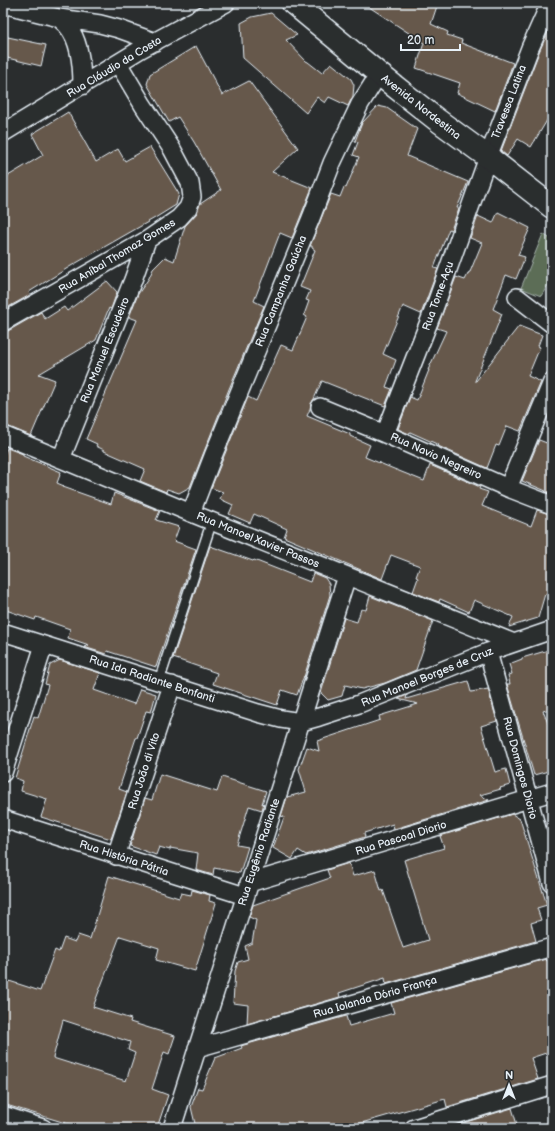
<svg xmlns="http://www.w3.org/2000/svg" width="555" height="1131" viewBox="0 0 555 1131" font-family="'Balsamiq Sans',sans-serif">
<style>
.green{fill:#5c6d57;stroke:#a2afa8}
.building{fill:#66584c;stroke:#e8f1f8;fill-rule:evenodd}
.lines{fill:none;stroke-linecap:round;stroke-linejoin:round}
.lane-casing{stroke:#e8f1f8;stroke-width:12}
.street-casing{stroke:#e8f1f8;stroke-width:20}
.secondary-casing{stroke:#e8f1f8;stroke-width:25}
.lane{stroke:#2a2d2e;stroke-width:9}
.street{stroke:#2a2d2e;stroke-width:17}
.secondary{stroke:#2a2d2e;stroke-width:22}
.labels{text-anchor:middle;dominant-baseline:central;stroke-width:3;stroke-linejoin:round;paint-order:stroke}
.street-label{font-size:11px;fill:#e8f1f8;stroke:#2a2d2e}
</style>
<rect width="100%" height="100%" fill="#2a2d2e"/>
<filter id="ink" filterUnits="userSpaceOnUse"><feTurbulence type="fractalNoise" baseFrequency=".025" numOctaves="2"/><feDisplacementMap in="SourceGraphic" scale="8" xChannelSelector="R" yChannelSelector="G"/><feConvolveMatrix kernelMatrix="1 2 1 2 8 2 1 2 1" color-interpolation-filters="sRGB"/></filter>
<g filter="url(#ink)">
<path class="green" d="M543 234 552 240V279L541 296 521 288Z"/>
<path class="building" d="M363 3H438L431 24 448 32 447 35 462 40 461 43 513 63 495 111 457 93 460 83 416 68 424 43Z
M271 13 297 35 286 40 306 61 308 62 322 73 331 63 351 79 354 85 353 96 348 106 329 97 325 103 317 97 306 113 243 58 241 23 252 17Z
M552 23V112L531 147 518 139 507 156 501 151 539 52Z
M3 36 46 45 41 66 3 57Z
M196 46 222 95 249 81 298 148 272 172 312 188 292 238 280 233 254 301 264 306 229 389 190 487 179 493 167 489 166 492 140 481 145 469 104 451V450L96 446 97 444 86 439 137 320 129 317 138 294 149 278 153 269 165 257 174 261 185 226 197 213 200 204 221 190 194 142 178 117 169 122 147 84 150 74Z
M378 106 387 108 417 129 407 156 468 182 457 208H459L451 230 449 229 434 268 438 269 421 314 403 306 383 354 396 360 386 387 392 389 385 406 322 381 314 399 311 404 310 409 307 416 350 434V436L370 445 365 457 394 469 424 481 430 465 480 487 479 489 488 492 482 506 531 526 537 510 552 515V597L545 594 538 618 509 627 513 617 474 600 469 612 440 599 439 602 413 592 418 578 416 577 420 566 391 555 382 579 284 537 287 529 254 514 250 523 229 514 233 505 220 499 223 492 211 488 248 397 256 401 281 345 293 350 307 317 304 315 309 301 306 300 310 291 300 287 315 250 312 248V246H310L331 194 340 197 344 187 346 188 359 157 353 155 358 142 355 141 362 123Z
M68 112 96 162 118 149 125 161 150 147 179 194 176 205 155 218 71 266 29 292 30 295 3 310V179L43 155 32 134Z
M498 212 530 228 518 255 525 257 516 279 506 275 495 304 493 309 502 314 475 381H476L519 326 542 335 538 346 540 347 528 376 541 382 520 431 507 426 499 446 496 445 487 468 438 446 439 445 410 432 409 434 398 429 410 397 417 400 429 370H428L446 331 437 328 456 277 465 280 469 272H470L482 243 470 238 478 216 493 223Z
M107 281 117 292 111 309 109 308 96 340 39 374 55 380 31 436 7 426 3 425V332L8 331 41 312 45 319 64 307 67 311Z
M539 440 552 445V494L545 492 546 491 522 481Z
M7 448 23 454V456L61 472 57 483 64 486 63 487 111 504 114 493 160 511 156 520 179 527 174 541 196 549 156 667 107 651 106 654 84 647 89 645 68 638 70 629 36 617 35 620 3 609V458Z
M210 546 253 561 254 560 310 582 313 573 325 578 329 584 330 595 304 677V676L297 695 282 690 277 705 213 684 217 673 173 658Z
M370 596 433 621 416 670 385 683 362 689 345 685 342 696 328 700 321 693 344 618 357 622 361 609 366 610Z
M552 649V708L543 711 552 733V770L534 775 507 684H510L508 675 512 674 509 664 522 659V658Z
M60 660 100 673 94 690 134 704 140 689 156 694 151 712 146 711 137 738H136L119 789 127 792 111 839 41 817 47 799 21 791 23 781 15 778 34 716 38 718 48 685 45 684 50 665Z
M468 681 471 692 488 689 497 721 481 726 495 772 506 769 510 785 500 788 501 789 480 795 489 800 394 829 393 824 364 833 365 837 306 855 298 850 292 859 273 848 284 817 281 816 287 797 306 792 299 769 307 747 319 751 317 741 380 720 379 716 418 704 398 699 407 695 406 699Z
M160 774 217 792 222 777 266 791 262 804 264 803 262 810 249 806 237 845 248 847 240 873 214 868 213 875 196 870 198 853 170 848V850L159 847 156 855 130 846 145 798 152 800Z
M512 814 520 819 547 905 537 908 541 920 531 923 536 941 386 984 385 978 339 993 340 997 247 1024 248 1005 233 1003 235 971 238 962 248 959 245 946 252 943 256 920 249 917 253 905 330 878 327 870 349 863 353 876 375 870 381 891 383 890 403 948 428 940 404 860 444 848 440 836Z
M109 876 179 898 181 893 191 895 192 890 210 895 209 901 216 903 195 971 156 960 159 948 120 936 93 1007 131 1019 130 1022 175 1036 169 1054 164 1052 152 1089 168 1095 157 1128H82L3 1104V979L40 991 55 950 59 952 64 938 75 942 78 935 90 939ZM63 1020 130 1042 128 1050 135 1053 126 1081 53 1058Z
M546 959 547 961 552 959V1051L531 1058 538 1079 447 1107 445 1099 344 1128H196L191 1107 198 1088 202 1089 215 1058 242 1048 241 1046 244 1045 346 1016 349 1026 394 1013 391 1003Z
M512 1108 518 1128H453V1126Z"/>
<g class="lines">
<defs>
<path id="lane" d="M159 681 212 521"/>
<path id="street" d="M3 4 59 18 100 24 119 29 155 42
M59 18C62 21 66 24 68 27 80 41 82 68 82 86
M3 133 141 49 226 3
M517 297 552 324
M3 322 147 240 179 218 188 208 192 197 190 183 172 149 143 105 118 63
M320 407 385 434 508 488 552 505
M385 434 434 309 488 157 530 48 550 3
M3 435 191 513 514 643
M61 459 133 280 147 240
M508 488 552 382
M191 513 213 456 311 218 332 163 360 104 379 74
M3 632 258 713 281 719 301 722 319 717 359 704 488 652 552 630
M488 652 552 883
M3 773 44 645
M3 819 245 896
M116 856 172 685
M249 883 552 792
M197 1048 552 947
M3 1115 43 1128
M172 1128 347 576
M414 1128 552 1085"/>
<path id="secondary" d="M293 3 379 74 436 119 488 157 552 207"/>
</defs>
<use href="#lane" class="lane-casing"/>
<use href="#street" class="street-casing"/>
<use href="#secondary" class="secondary-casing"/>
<use href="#lane" class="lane"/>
<use href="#street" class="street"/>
<use href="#secondary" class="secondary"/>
</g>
</g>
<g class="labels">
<g class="street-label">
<text transform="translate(114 67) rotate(-31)">Rua Cláudio da Costa</text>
<text transform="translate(509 102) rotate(-69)">Travessa Latina</text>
<text transform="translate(421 107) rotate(38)">Avenida Nordestina</text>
<text transform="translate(117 256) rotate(-31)">Rua Aníbal Thomaz Gomes</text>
<text transform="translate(281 291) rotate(-68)">Rua Campanha Gaúcha</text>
<text transform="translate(438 296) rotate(-70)">Rua Tome-Açu</text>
<text transform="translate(105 350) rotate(-68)">Rua Manuel Escudeiro</text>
<text transform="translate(436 456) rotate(24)">Rua Navio Negreiro</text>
<text transform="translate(258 540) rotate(22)">Rua Manoel Xavier Passos</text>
<text transform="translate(427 677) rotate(-22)">Rua Manoel Borges de Cruz</text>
<text transform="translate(152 679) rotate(18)">Rua Ida Radiante Bonfanti</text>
<text transform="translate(520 768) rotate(75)">Rua Domingos Diorio</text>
<text transform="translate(144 771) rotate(-72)">Rua João di Vito</text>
<text transform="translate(401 838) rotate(-17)">Rua Pascoal Diorio</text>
<text transform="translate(259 852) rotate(-72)">Rua Eugênio Radiante</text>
<text transform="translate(124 858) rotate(18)">Rua História Pátria</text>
<text transform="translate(375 997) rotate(-16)">Rua Iolanda Dório França</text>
</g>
</g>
<rect width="555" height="1131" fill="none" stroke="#2a2d2e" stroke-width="16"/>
<rect x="8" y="8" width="539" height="1115" fill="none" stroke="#e8f1f8" stroke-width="1.5" filter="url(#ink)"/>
<g transform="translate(509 1085)" stroke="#2a2d2e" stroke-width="3" paint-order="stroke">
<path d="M0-3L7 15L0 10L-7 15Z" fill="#e8f1f8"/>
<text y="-6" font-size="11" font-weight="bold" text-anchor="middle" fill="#e8f1f8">N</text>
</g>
<path d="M401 44v6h59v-6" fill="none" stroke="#e8f1f8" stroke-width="2"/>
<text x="407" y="44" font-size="12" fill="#e8f1f8" stroke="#2a2d2e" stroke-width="3" paint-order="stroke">20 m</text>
</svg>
